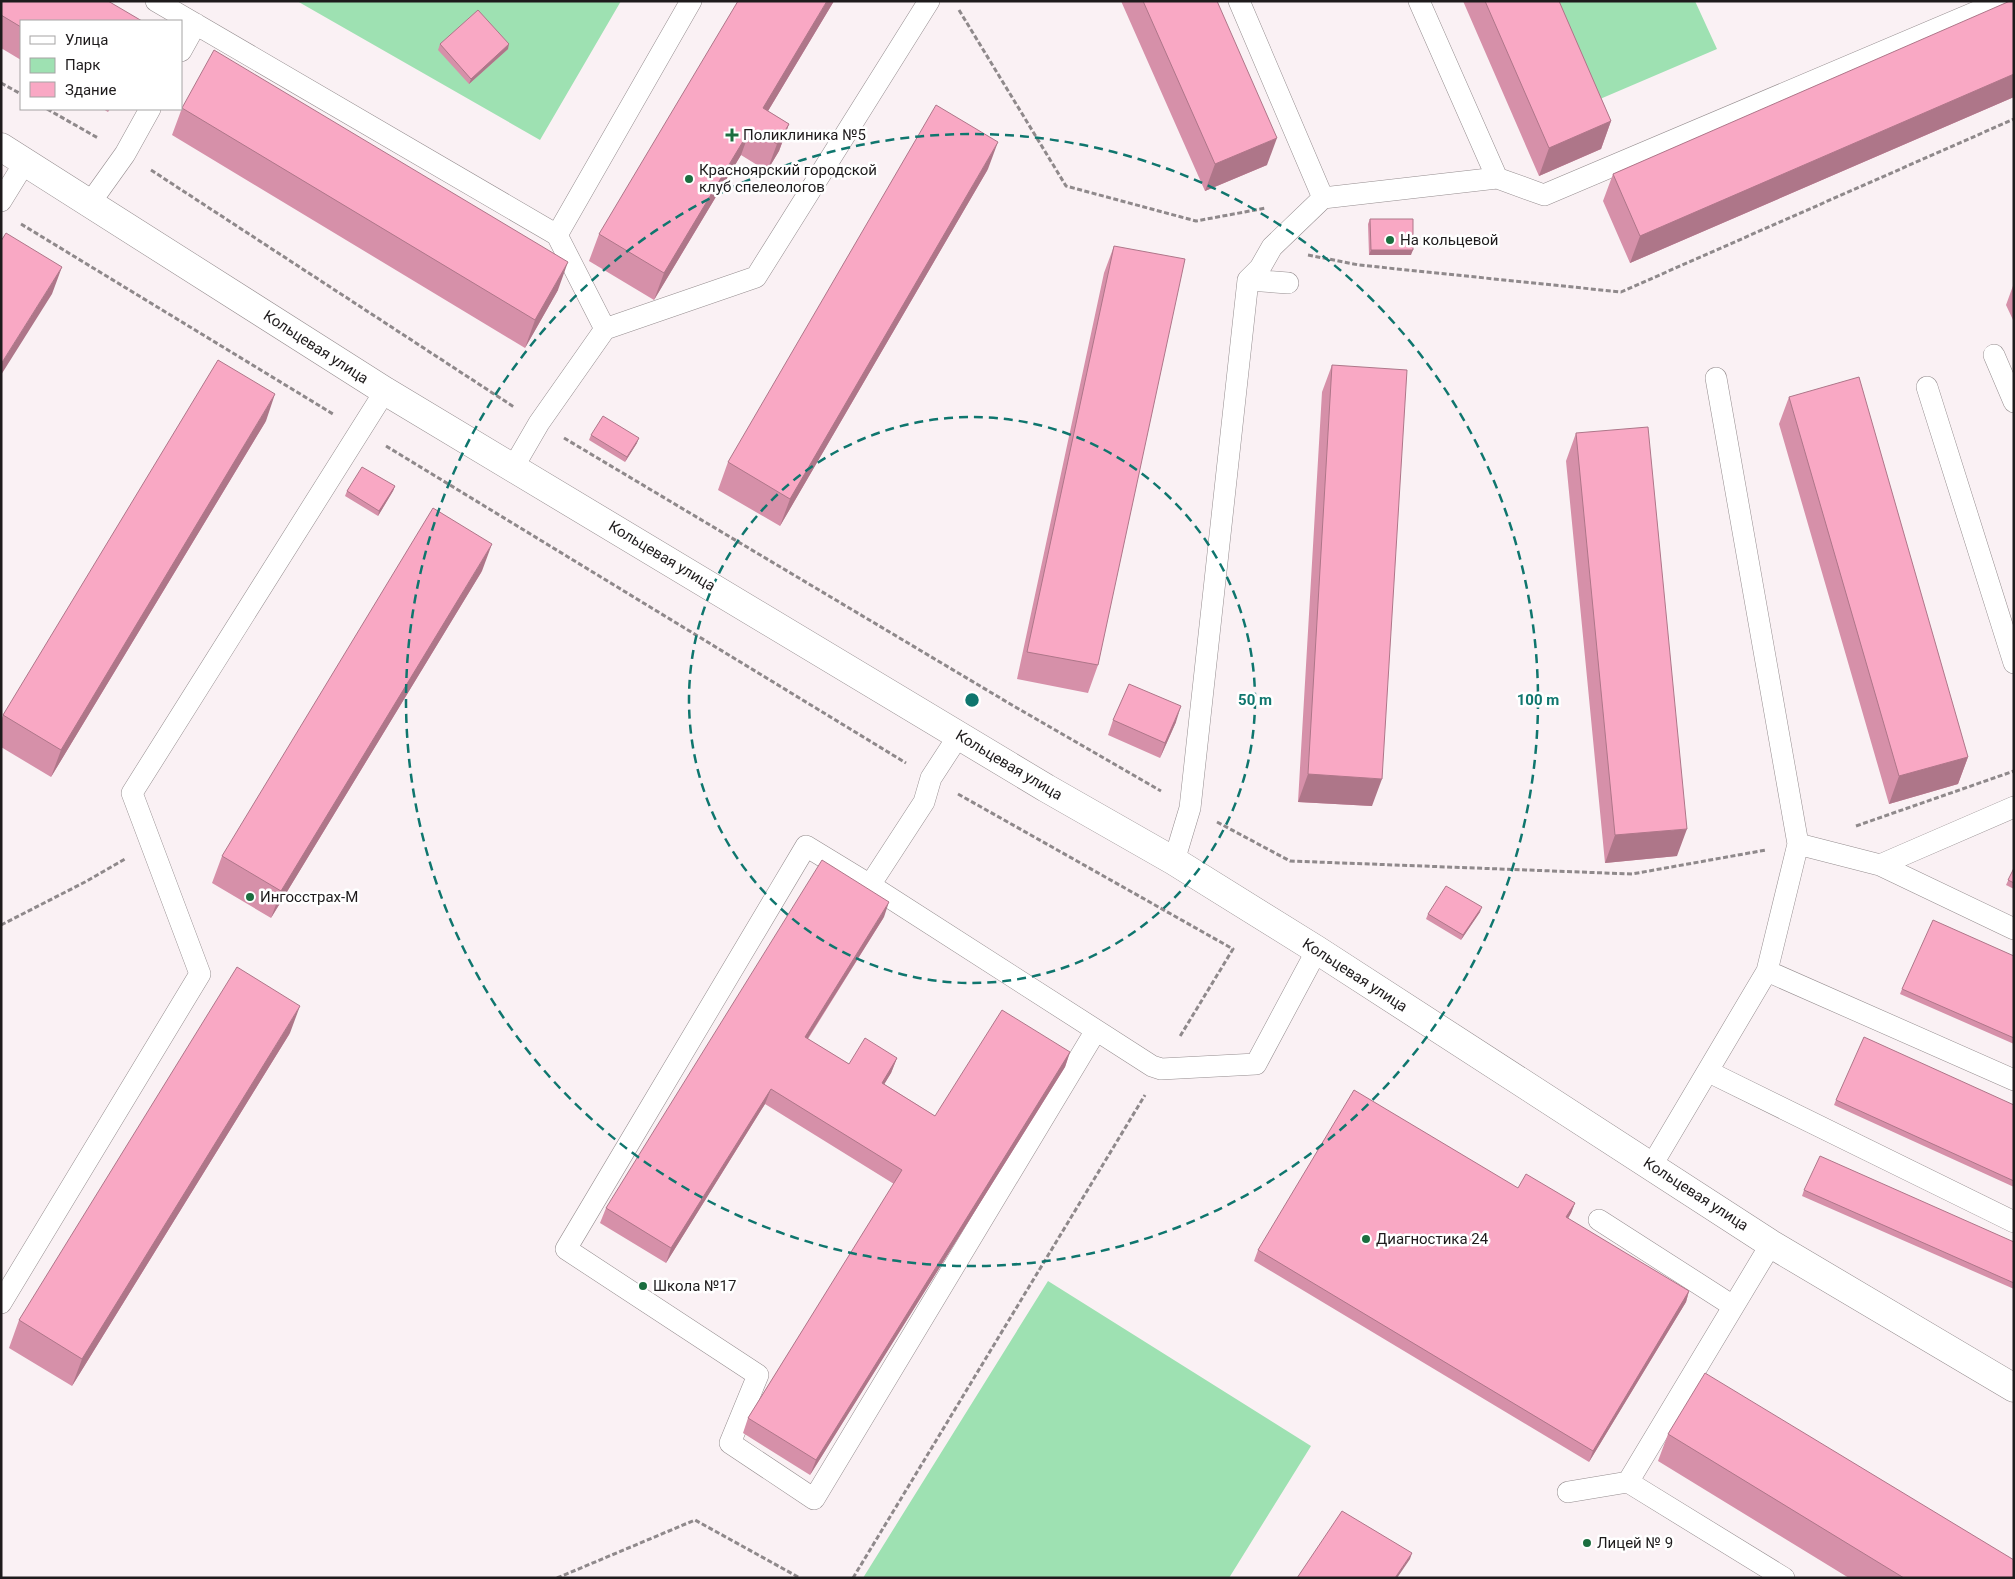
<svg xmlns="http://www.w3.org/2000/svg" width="2015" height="1579" viewBox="0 0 2015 1579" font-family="Roboto,sans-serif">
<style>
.green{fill:#9ee1b2}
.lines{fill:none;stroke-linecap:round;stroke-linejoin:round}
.service-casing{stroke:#958d8f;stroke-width:22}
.minor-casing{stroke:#958d8f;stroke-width:29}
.path{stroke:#8f898b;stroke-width:3;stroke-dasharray:5 2.5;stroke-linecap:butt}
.service{stroke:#fff;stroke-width:21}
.minor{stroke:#fff;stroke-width:28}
.wall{fill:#d690a9}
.shaded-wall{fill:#ae7689}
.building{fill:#f9a8c4;stroke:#ae7689}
.ring{fill:none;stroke:#0f766e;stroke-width:2.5;stroke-dasharray:9 6}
.poi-dot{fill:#1b6e3f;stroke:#fff;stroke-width:2}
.labels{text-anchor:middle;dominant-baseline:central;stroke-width:5;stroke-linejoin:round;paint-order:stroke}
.poi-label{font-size:15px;fill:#1e1b1c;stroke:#fff;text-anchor:start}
.street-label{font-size:15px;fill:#1e1b1c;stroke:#fff}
.centre{fill:#0f766e;stroke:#fff;stroke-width:2.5}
.ring-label{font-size:15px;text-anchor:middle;font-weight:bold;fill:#0f766e;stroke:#fff;stroke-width:5;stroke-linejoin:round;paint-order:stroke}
</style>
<rect width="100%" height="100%" fill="#faf1f4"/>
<path class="green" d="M297 1H621L540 140Z
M1548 1H1695L1717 49 1593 102Z
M1048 1281 1311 1446 1229 1578H863Z"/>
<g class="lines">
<defs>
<path id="service" d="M156 1 557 235 605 329
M1239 1 1323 198 1497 178 1419 1
M181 51 196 24
M1497 178 1544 195 2002 1
M1 201 25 162
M90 203 125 154 150 109
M557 235 691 1
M1248 280 1288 283
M1994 355 2014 402
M1716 378 1798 844 1880 865 2014 807
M1927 387 2014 663
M514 466 539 423 605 329 756 277 929 1
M959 735 931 778 924 802 870 885 1152 1066 1161 1069 1256 1064 1317 950
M1174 861 1190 808 1248 280 1260 268 1272 247 1323 198
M1880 865 2014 929
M870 885 806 846 566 1249 758 1375 730 1443 814 1499 1095 1032
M1767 971 2014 1080
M1709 1072 2014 1222
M1652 1165 1767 971 1798 844
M1599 1220 1733 1306
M1771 1244 1628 1482 1784 1578
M1 1303 200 974 132 793 385 391
M1568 1492 1628 1482"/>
<path id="minor" d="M1 147 385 391 1046 788 1174 861 1317 950 1771 1244 2014 1388"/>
</defs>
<use href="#service" class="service-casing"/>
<use href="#minor" class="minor-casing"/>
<path class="path" d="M959 10 1066 186 1196 221 1266 208
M1 83 21 94
M47 109 98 138
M151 170 514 407
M21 224 333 414
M1308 255 1359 265 1621 292 2014 119
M564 438 1017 708 1161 791
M386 446 906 763
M958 794 1233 949 1179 1038
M1217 822 1290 861 1632 874 1766 850
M1856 826 2014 771
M1 925 85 882 125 859
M557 1578 695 1520 800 1578
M853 1578 1145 1095"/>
<use href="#service" class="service"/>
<use href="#minor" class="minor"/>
</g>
<path class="wall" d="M1 1 21 21V60L1 48Z
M834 1 768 111 789 124 779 151 767 171 741 155 654 300 589 261 599 234Z
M1121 1H1217L1267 165 1205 191Z
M1463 1H1559L1611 121 1601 149 1539 176Z
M2014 1V97L1630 263 1603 201 1613 174Z
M440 44 508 49 469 84 438 50Z
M182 108 558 290 525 348 172 135Z
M103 109H110L108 112Z
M988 169 780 526 718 490 728 462Z
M1370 219 1411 255H1369L1368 224Z
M1114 246 1098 665 1088 693 1017 679 1104 273Z
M2014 283V322L2006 305Z
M1332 365 1372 806 1298 802 1322 392Z
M1789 397 1968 757 1958 784 1889 804 1779 424Z
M266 421 51 777 1 747V721L3 715Z
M1576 433 1677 856 1605 863 1566 461Z
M591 435 637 443 625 462 589 440Z
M395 486 393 491 378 516 345 496 347 491Z
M482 571 271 918 212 883 222 856Z
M1113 720 1176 722 1160 758 1108 735Z
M2014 868V889L2006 885Z
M1480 912 1461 940 1426 919 1428 914Z
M884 917 808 1039 849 1064 897 1058 891 1073 884 1084 935 1116 1070 1052 1065 1067 810 1475 743 1433 748 1418 894 1184 765 1104 666 1263 600 1223 606 1208Z
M2014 956V1044L1900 994 1902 989Z
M290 1033 72 1386 9 1348 19 1320Z
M1836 1100 2014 1105V1187L1834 1105Z
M1518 1188 1575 1203 1571 1213 1568 1219 1689 1291 1686 1302 1589 1462 1254 1261 1258 1250Z
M1804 1190 2014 1242V1289L1802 1196Z
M1668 1434 2014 1578H1849L1658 1461Z"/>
<path class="shaded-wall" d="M827 1H834L756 131 763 108Z
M509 44 508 49 469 84 471 79Z
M2014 74V97L1630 263 1640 236Z
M1611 121 1601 149 1539 176 1549 148Z
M789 124 779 151 767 171 777 144Z
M751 128 741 155 654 300 664 273Z
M1277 138 1267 165 1205 191 1215 164Z
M998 142 988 169 780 526 790 499Z
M1371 250H1413L1411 255H1369Z
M568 262 558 290 525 348 535 320Z
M62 267 52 294 1 375V364Z
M275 394 266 421 51 777 61 750Z
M639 438 637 443 625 462 627 457Z
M395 486 393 491 378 516 379 511Z
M492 544 482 571 271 918 281 891Z
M1181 706 1176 722 1160 758 1165 743Z
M1968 757 1958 784 1889 804 1899 776Z
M1308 774 1382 779 1372 806 1298 802Z
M1687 829 1677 856 1605 863 1615 835Z
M889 902 884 917 799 1052 805 1037Z
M1482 907 1480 912 1461 940 1463 935Z
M300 1006 290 1033 72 1386 82 1359Z
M1070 1052 1065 1067 810 1475 816 1460Z
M897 1058 891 1073 876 1098 882 1083Z
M771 1089 765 1104 666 1263 671 1248Z
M1575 1203 1571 1213 1562 1228 1566 1217Z
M1689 1291 1686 1302 1589 1462 1593 1451Z
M1412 1553 1410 1559 1397 1578H1395Z"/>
<path class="building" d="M1 1H108L142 21H21V27L1 15Z
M738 1H827L763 108 789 124 777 144 751 128 664 273 599 234Z
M1143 1H1217L1277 138 1215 164Z
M1485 1H1559L1611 121 1549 148Z
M2010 1H2014V74L1640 236 1613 174Z
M478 10 509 44 471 79 440 44Z
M214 50 568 262 535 320 182 108Z
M936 105 998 142 790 499 728 462Z
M1370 219H1413V250H1371Z
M6 233 62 267 1 364V241Z
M1114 246 1185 259 1098 665 1027 652Z
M218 360 275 394 61 750 3 715Z
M1332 365 1407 370 1382 779 1308 774Z
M1859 377 1968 757 1899 776 1789 397Z
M603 416 639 438 627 457 591 435Z
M1648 427 1687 829 1615 835 1576 433Z
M362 467 395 486 379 511 347 491Z
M433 508 492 544 281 891 222 856Z
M1129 684 1181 706 1165 743 1113 720Z
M822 860 889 902 805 1037 849 1064 865 1038 897 1058 882 1083 935 1116 1002 1010 1070 1052 816 1460 748 1418 902 1170 771 1089 671 1248 606 1208Z
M2014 868V883L2008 880Z
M1446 886 1482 907 1463 935 1428 914Z
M1933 920 2014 956V1038L1902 989Z
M237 967 300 1006 82 1359 19 1320Z
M1864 1037 2014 1105V1181L1836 1100Z
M1354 1090 1518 1188 1526 1174 1575 1203 1566 1217 1689 1291 1593 1451 1258 1250Z
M1820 1156 2014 1242V1283L1804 1190Z
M1705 1373 2014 1560V1578H1904L1668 1434Z
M1342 1511 1412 1553 1395 1578H1297Z"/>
<g class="ring">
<circle cx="972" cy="700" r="283"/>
<circle cx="972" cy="700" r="566"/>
</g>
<g class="poi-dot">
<path d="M729.5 127.5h5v5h5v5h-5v5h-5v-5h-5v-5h5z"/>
<circle cx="689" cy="179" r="5"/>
<circle cx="1390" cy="240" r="5"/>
<circle cx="250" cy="897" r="5"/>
<circle cx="1366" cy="1239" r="5"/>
<circle cx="643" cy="1286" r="5"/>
<circle cx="1587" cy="1543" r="5"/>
</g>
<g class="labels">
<g class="poi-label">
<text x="743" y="135">Поликлиника №5</text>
<text x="699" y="170">Красноярский городской<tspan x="699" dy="17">клуб спелеологов</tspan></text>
<text x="1400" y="240">На кольцевой</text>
<text x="260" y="897">Ингосстрах-М</text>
<text x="1376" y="1239">Диагностика 24</text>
<text x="653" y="1286">Школа №17</text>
<text x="1597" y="1543">Лицей № 9</text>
</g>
<g class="street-label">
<text transform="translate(316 347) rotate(33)">Кольцевая улица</text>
<text transform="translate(662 556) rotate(31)">Кольцевая улица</text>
<text transform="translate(1009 765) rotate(31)">Кольцевая улица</text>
<text transform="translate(1355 975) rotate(33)">Кольцевая улица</text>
<text transform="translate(1696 1194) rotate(33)">Кольцевая улица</text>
</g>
</g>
<circle cx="972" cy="700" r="8" class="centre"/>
<g class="ring-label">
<text x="1255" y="705">50 m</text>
<text x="1538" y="705">100 m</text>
</g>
<rect width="2015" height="1579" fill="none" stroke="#1e1b1c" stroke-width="5"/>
<rect x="20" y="20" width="162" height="90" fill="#ffffff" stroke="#a5a4a4"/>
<rect x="30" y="36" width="25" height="8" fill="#ffffff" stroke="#a5a4a4"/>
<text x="65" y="45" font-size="15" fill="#1e1b1c">Улица</text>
<rect x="30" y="58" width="25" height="15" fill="#9ee1b2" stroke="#a5a4a4"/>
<text x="65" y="70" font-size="15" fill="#1e1b1c">Парк</text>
<rect x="30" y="82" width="25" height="15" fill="#f9a8c4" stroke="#a5a4a4"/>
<text x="65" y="95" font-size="15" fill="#1e1b1c">Здание</text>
</svg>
